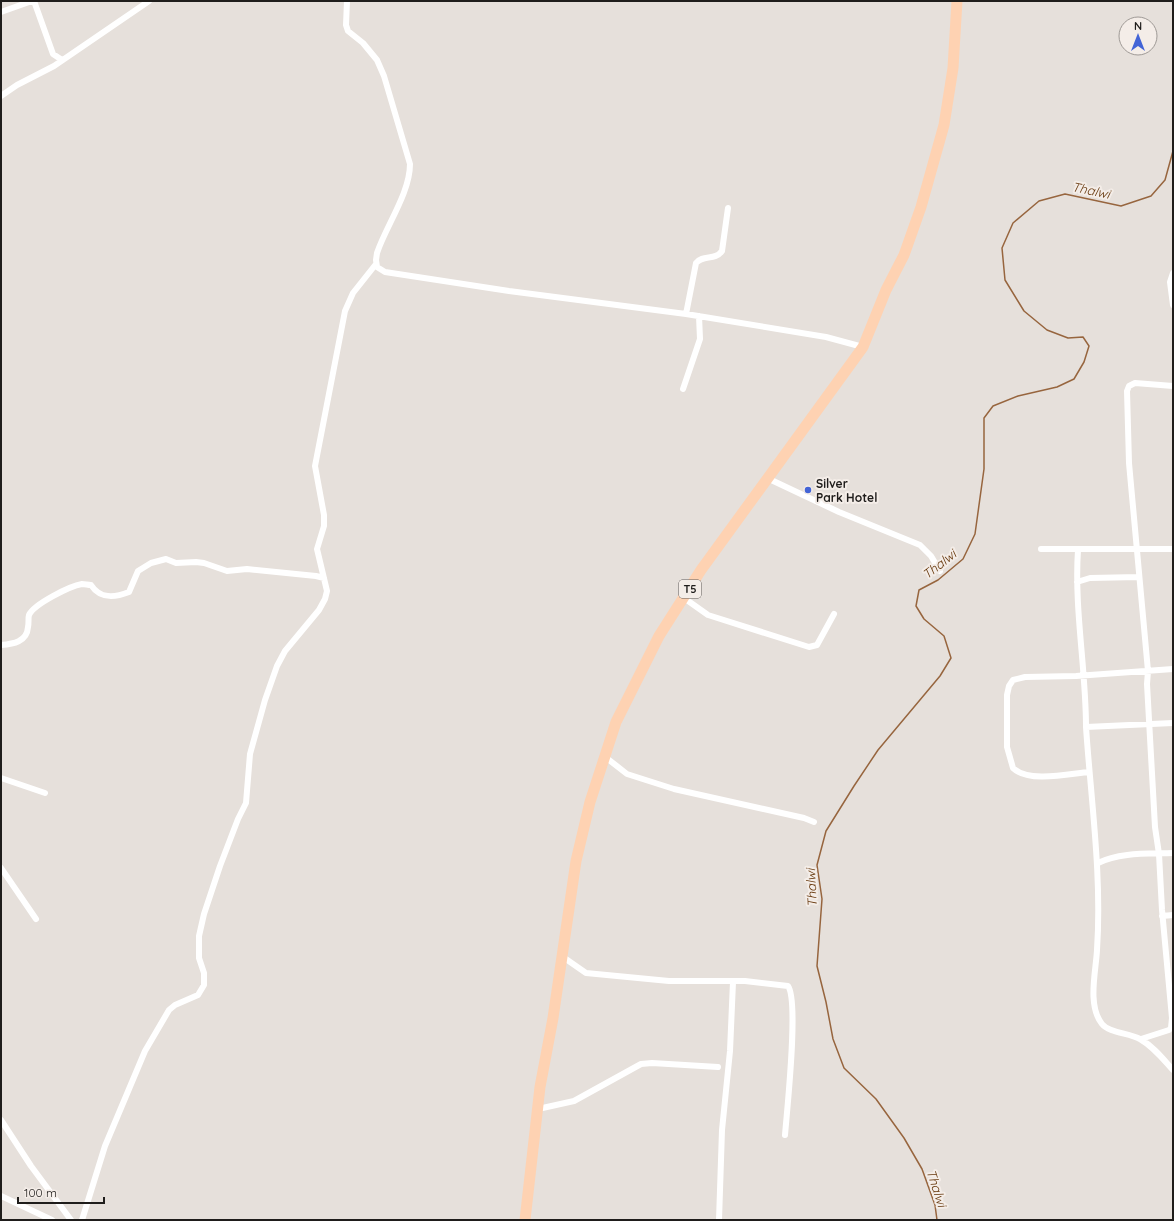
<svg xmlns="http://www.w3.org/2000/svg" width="1174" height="1221" viewBox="0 0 1174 1221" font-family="Quicksand,sans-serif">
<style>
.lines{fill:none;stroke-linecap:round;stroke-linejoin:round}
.stream{stroke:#97653e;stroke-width:1.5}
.minor{stroke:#fff;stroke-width:6}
.trunk{stroke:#fed2b2;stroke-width:11}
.poi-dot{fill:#4364d6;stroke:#f4ede8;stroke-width:1.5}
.labels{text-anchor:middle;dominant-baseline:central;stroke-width:4;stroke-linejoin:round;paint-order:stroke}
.shield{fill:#f4ede8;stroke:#5f5b58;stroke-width:1}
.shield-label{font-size:11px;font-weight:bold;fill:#1f1d1b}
.poi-label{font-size:12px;font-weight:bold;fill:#1f1d1b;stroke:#f4ede8;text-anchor:start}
.water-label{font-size:13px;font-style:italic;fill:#65360a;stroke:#f4ede8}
</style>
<rect width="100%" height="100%" fill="#e6e0db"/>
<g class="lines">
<path class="stream" d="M937 1220 935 1205 922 1169 904 1138 876 1099 844 1068 833 1039 826 1002 817 966 822 899 817 865 826 831 854 786 878 750 940 676 951 658 944 636 924 619 916 606 919 590 938 580 963 559 975 534 984 469V418L993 406 1018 396 1057 387 1074 379 1084 362 1089 346 1083 337 1068 338 1047 330 1024 311 1005 280 1002 248 1013 223 1039 201 1065 194 1121 206 1151 196 1165 180 1173 151"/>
<path class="minor" d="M34 1 53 54 62 60
M347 1 346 25 348 31 363 43 377 60 384 76 410 164C410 193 386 226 377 253L376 260 377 267 385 272 509 291 686 314 826 337 863 347
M1 12 32 1
M1 96 17 85 54 66 149 1
M1173 273 1170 282 1173 305
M686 314 696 263C703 254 715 261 722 251L728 208
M683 389 700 339 699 316
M767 478 839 512 920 545 931 556 940 571
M1041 549H1173
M1078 550C1074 609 1086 668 1086 727
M1077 582 1090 578 1139 577
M684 598 708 615 809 647 817 645 834 614
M1 645C13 644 27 642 28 627 29 623 28 618 29 615 34 604 70 586 82 584 85 584 88 585 91 585 100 599 114 598 129 592L138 571 151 563 166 559 176 563 196 562 204 563 227 571 247 569 316 576 324 578
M1173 723 1086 727C1091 801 1102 875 1097 950 1096 971 1087 1005 1102 1024 1109 1033 1129 1033 1140 1039 1154 1047 1163 1059 1173 1070
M604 756 627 774 674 789 804 818 814 822
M1089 772C1068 774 1029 783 1013 768L1007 747V695L1009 686 1013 680 1025 677 1076 676 1173 669
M1 778 45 793
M1098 863C1120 852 1149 854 1173 853
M1 868 36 919
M1162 916 1173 915
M563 957 586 973 669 981H745L788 986C799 1001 787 1110 785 1135
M1141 1039 1169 1030 1171 1028 1172 1018 1162 910 1159 854 1155 827 1147 684 1148 671 1129 463 1127 391 1129 386 1135 383 1173 386
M538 1109 574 1101 641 1064 652 1063 718 1067
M1 1120 31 1166 71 1220
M1 1196 52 1220
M82 1220 105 1146 145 1051 169 1010 175 1005 198 995 204 985V973L199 958V936L204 914 220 866 238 819 246 803 250 754 265 700 277 666 285 651 319 610 325 599 327 591 317 549 324 526V515L315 466 345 311 353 293 376 264
M719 1220 722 1130 730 1051 733 982"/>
<path class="trunk" d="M525 1220 540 1087 553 1018 576 861 590 802 616 722 659 636 701 570 863 347 886 290 904 255 921 207 944 125 953 68 957 1"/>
</g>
<circle class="poi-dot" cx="808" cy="490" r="4"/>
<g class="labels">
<rect class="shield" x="679" y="580" width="22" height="18" rx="3"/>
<g class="shield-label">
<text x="690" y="589">T5</text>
</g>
<g class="poi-label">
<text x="816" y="483">Silver<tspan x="816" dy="14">Park Hotel</tspan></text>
</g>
<g class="water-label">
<text transform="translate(1091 190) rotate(12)">Thalwi</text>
<text transform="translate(939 564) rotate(-38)">Thalwi</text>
<text transform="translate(811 888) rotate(-93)">Thalwi</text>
<text transform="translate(937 1188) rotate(72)">Thalwi</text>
</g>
</g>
<rect width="1174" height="1221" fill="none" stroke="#1f1d1b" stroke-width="4"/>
<g transform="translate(1138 36)"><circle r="19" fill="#f4ede8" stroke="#9f9a96"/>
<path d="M0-3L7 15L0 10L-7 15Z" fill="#4364d6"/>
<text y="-6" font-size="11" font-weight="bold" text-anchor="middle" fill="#1f1d1b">N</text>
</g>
<path d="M18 1197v6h86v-6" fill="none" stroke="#1f1d1b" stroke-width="2"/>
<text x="24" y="1197" font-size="12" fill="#1f1d1b" stroke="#f4ede8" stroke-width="3" paint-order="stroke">100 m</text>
</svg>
